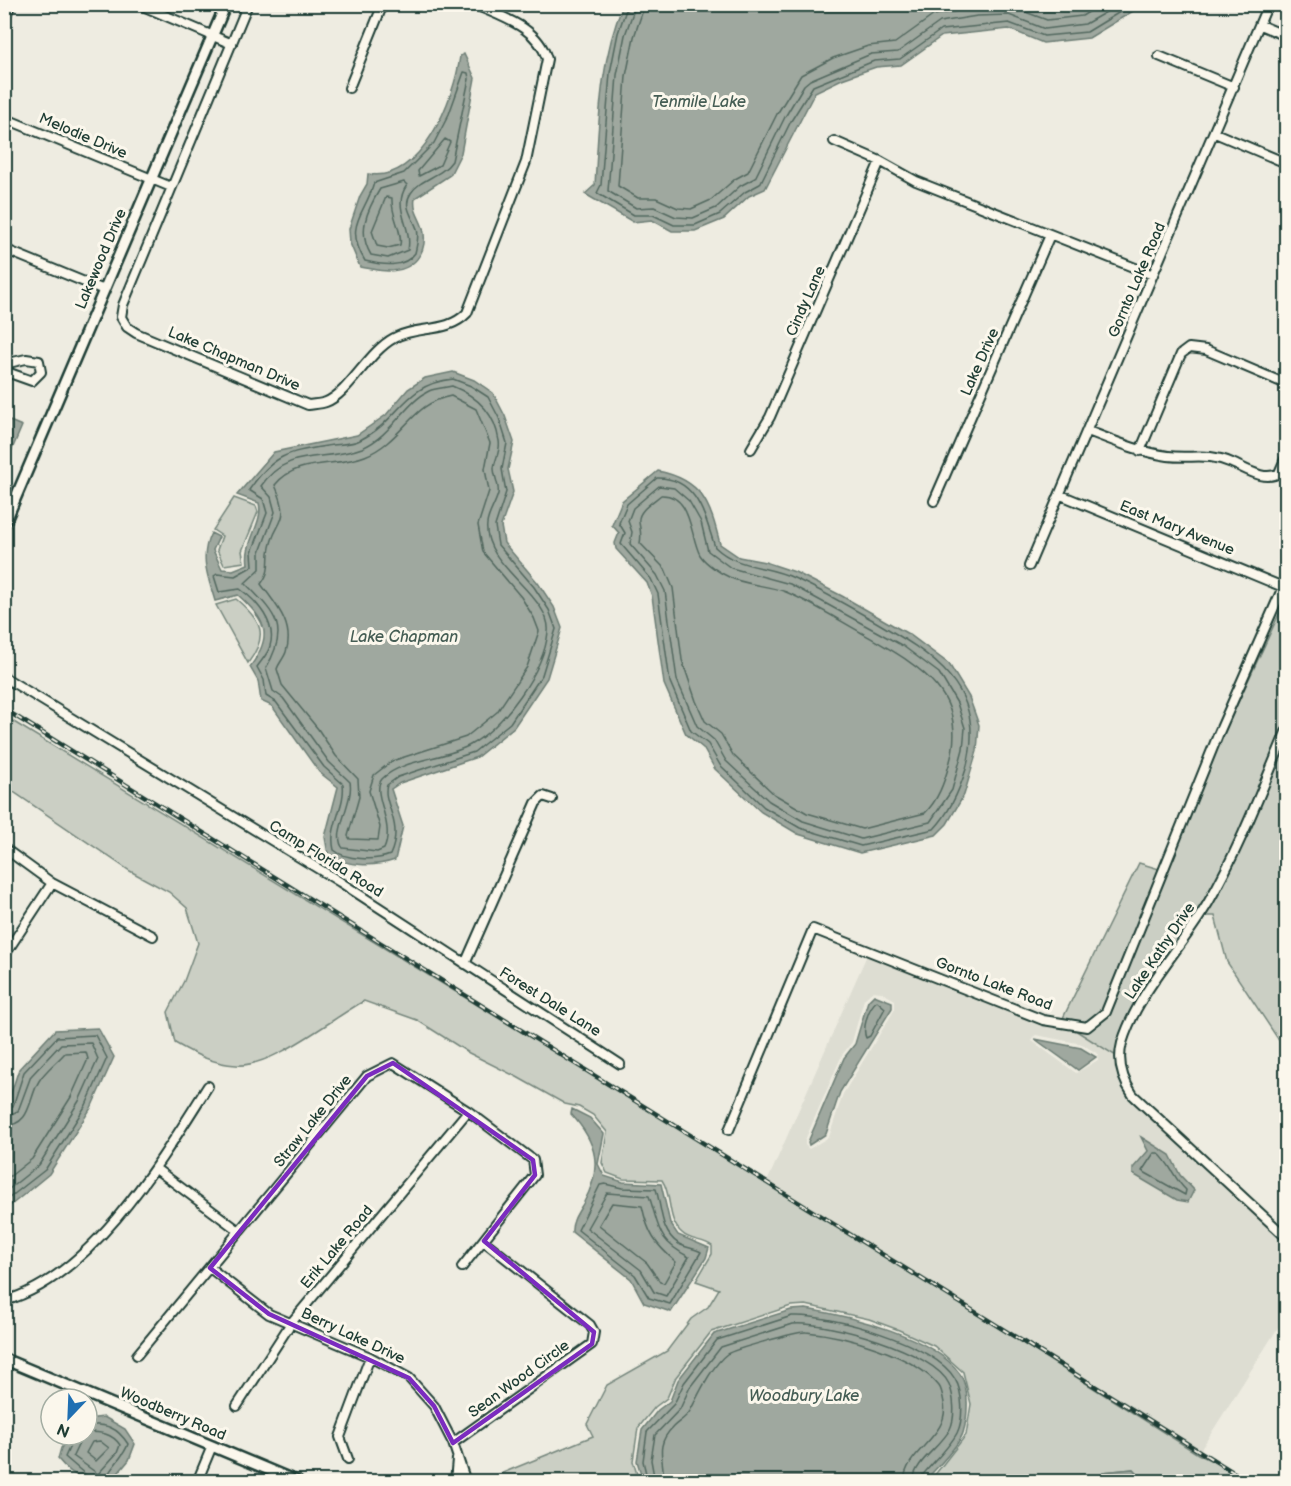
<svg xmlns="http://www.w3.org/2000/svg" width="1291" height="1486" viewBox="0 0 1291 1486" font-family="'Balsamiq Sans',sans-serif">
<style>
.built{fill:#ddddd2;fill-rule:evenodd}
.green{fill:#cbcfc4;stroke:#75867c;stroke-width:1.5}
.water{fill:#9fa89f;stroke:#6c7d74;stroke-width:1.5}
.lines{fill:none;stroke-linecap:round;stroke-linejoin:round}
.shore{stroke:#52685f;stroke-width:1.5}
.minor-casing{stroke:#1f3d34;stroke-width:12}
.tertiary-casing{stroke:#1f3d34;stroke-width:14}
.minor{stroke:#fbf7ec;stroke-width:8}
.tertiary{stroke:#fbf7ec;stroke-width:9}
.rail-casing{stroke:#1f3d34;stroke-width:4.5}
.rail{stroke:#fbf7ec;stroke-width:2;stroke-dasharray:7;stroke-linecap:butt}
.marked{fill:none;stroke:#7b2cbf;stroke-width:4.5;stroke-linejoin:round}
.labels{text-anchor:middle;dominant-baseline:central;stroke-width:6;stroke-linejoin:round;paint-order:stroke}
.street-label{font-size:15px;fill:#1f3d34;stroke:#fbf7ec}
.water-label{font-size:16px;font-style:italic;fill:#455d54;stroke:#fbf7ec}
</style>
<rect width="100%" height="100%" fill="#eeece1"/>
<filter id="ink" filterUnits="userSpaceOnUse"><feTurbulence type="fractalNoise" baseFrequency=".0167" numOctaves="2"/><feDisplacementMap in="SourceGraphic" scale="12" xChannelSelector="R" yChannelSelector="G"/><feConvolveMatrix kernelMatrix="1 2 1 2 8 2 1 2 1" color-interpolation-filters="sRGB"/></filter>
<g filter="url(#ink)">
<path class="built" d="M867 955 1041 1024 1075 1030 1115 1055 1120 1081 1130 1098 1286 1244V1315L1198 1454 767 1182ZM873 991 881 992 895 1000V1009L843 1094 829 1137 809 1149 805 1145V1140L842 1055 852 1042 864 999ZM1036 1035 1082 1044 1098 1054V1060L1076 1073 1032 1041 1033 1037Z"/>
<path class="green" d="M234 498 256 506 258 512 242 551 244 562 224 565 217 550 222 536 213 530Z
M236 599C262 621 269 635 248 663L216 605Z
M1286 599V720L1284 728C1259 784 1236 844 1206 898 1179 947 1122 999 1116 1056L1075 1030 1089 1031 1110 1013 1222 737Z
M4 716 767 1182 1198 1454 1253 1481H1144L1133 1469 1103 1472 1106 1481H930L966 1435 971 1404 963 1372 934 1346 899 1330 869 1319 806 1305 791 1306 711 1332 676 1377 667 1398 655 1407 638 1428 633 1461 639 1481H483L593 1436 587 1424 607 1385 667 1351 691 1319 708 1307 719 1289 696 1281 712 1254V1246C703 1239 690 1241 682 1233 666 1219 673 1196 662 1180L623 1179 607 1173 602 1163 607 1132 593 1115 579 1107 565 1104 517 1077 469 1053 417 1020 364 1001C331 1019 272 1068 236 1065 214 1064 194 1054 175 1043L168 1012 184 981 198 943 187 908 169 892 130 871 5 786Z
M1286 742V1051L1227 962 1215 916H1205L1222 884Z
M1139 863 1159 869 1103 1009 1086 1022 1063 1018Z"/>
<path class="water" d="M623 5V4L1143 5 1089 38 1043 43 1009 29 942 36 901 65 876 67 842 79 815 92 765 189 749 196 724 219 695 231H672L652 220 633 222 585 194 595 185C599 124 599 62 623 5Z
M464 54 475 78 461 153 450 175 415 198C413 211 419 216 423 228 429 253 413 271 388 271 379 271 369 268 360 267L350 243 349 229 360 196 367 184 368 174C421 184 455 97 460 56Z
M453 372 474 380 493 393 505 416 514 442 508 469 513 492 501 526 504 543 538 583 554 607 562 628 547 678 514 727 477 757 400 783 391 789 403 826 395 860C375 867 345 867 328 854L325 837 338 787 319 772 272 706 261 701 258 681 250 667C274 635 266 620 238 595L215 601C208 577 199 557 211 533L219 537 213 550 222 569 233 570 248 564C244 541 264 523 259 503L237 495 274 452 357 435 386 415 408 389 425 378Z
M5 419 22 426 5 466Z
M658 471C702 480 710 503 720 544L739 557 765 562 795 572 842 596 910 635 949 664 969 697 979 725 977 751 964 795 947 824 936 835 860 853 798 834 761 812 715 769 703 748 686 734 664 684 652 596 647 583 616 549 615 543 619 533 612 525 622 501Z
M874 995 892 1002V1008L840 1092 826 1134 809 1145 808 1142 844 1058 855 1044 868 1001Z
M98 1028 114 1057 91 1108 49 1174 5 1210V1111L19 1069 55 1030Z
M1035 1039 1081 1048 1096 1057 1078 1070Z
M572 1109 590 1118 604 1134 598 1164 604 1176 623 1182 661 1184 670 1223 678 1235 709 1248 706 1258 671 1312 644 1303 631 1279 572 1232C571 1221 579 1211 584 1202 603 1168 597 1142 571 1114Z
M1141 1137 1170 1155 1180 1175 1194 1190 1188 1202 1177 1200 1133 1174V1168L1148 1151Z
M806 1309C849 1316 934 1336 960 1374 970 1389 968 1417 963 1433 959 1446 936 1468 926 1480L643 1481 637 1461 642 1430 658 1410 670 1401 678 1380 714 1334 791 1310Z
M104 1417 125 1429 135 1444 129 1460 114 1478C90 1484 74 1479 58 1459L61 1448 71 1435H87V1419Z
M1133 1469 1144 1481H1106L1103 1472Z"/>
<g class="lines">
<path class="shore" d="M628 4 618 33 610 73 601 185 597 193 634 215H653L674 225H695L720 214 745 192 760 184 791 121 813 86 874 61 900 59 941 30 1009 23 1044 36 1087 32 1133 4
M636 4 625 35 617 75 608 191 636 208 654 207 676 217 693 218 716 208 740 186 755 178 785 117 804 85 810 80 871 54 898 52 940 22 977 16 1009 15 1045 29 1085 24 1120 4
M645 4 634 37 626 76 618 186 638 198H656L678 208 691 209 711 200 735 179 748 172 777 114 801 75 833 58 868 46 895 43 934 15 976 8 1009 6 1047 20 1082 16 1102 4
M464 72 468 73 469 79 452 161C441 177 421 178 411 193 402 206 413 217 417 229 419 236 417 245 415 253 404 269 382 265 365 261 343 224 365 215 374 183L404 173 434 143 449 114Z
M445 139 450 142 440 165 419 176 418 171Z
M404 182 407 185C391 208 413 226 408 250L388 258 371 255C357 232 367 210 380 189Z
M386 197 392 198C391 217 403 231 400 245L388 248 377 246 372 231Z
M453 379 471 386 488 397 499 418 507 443 502 469 506 492 495 526 498 545 534 587 549 610 556 629 542 675 510 723 474 752 398 777 387 785C381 803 405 822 390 855 376 861 345 860 334 850 328 826 346 807 343 784L324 767 276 702 266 696 264 680 257 667C261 661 268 654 270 646 277 624 257 601 240 589L219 592 214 576 217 574 235 576 253 566 252 552 267 513 263 499 249 490C275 452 290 452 333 445 342 444 353 444 360 440 400 421 403 384 453 379Z
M452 386C477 396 495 413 499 441 501 450 495 459 494 468 494 477 500 486 498 494 495 505 488 514 487 524 482 565 552 596 548 632 544 671 504 726 470 745 446 759 401 759 382 779 370 793 396 823 384 849L377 852 343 848C331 834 354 802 350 782L329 762 283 698 273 691 266 668C291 626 274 613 245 583L260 569V552L275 512 271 497 261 486C289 446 323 463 362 448 391 436 406 402 429 391 436 388 445 388 452 386Z
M451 396 476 409 490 443 485 469 489 491 478 525 483 552 521 597 534 618 539 631 527 667 497 712 466 737 392 761 374 775 369 791 380 827 378 840 350 839 348 836 359 797 358 779 336 756 318 729 282 685 277 669C279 663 284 658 286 652 295 624 275 604 261 584 270 572 268 567 269 553 273 518 294 527 275 485 297 457 335 468 365 456 403 441 411 403 451 396Z
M657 478C697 477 705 517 715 547 738 569 766 565 794 578 821 590 846 605 871 619 933 655 989 688 966 769 959 792 950 812 934 829L861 846 800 828 764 807 720 765 708 744 691 731 670 682 658 594 651 579 621 544 625 533 619 523 627 504Z
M659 486 674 488 689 501 701 522 708 551 731 568 790 584 903 646 939 673 957 703 965 728 963 749 952 790 930 822 861 839 803 821 769 801 726 761 714 740 697 726 677 680 665 591 657 575 630 544 632 532 628 521 633 508Z
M661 495C692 494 690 537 700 555 706 564 720 573 729 577 744 585 768 585 786 592 812 603 837 619 862 633 917 665 971 692 949 765 944 783 938 800 925 813L862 829 807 813 774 794 733 755 721 734 705 721 696 701 682 660 673 588 665 569 640 543C642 534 640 530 639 522 637 511 654 501 661 495Z
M877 1001 885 1008 870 1036 866 1038C862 1029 868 1007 877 1001Z
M4 1109 13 1106 24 1072 57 1037 95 1035 107 1058 86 1105 45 1170 4 1202
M4 1117 18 1111 31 1076 61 1044 91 1043 98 1059 79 1101 39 1165 4 1193
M4 1126C32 1125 28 1099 39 1081 45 1071 57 1062 65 1053L86 1052 88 1059 71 1097 32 1159 4 1181
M1154 1153H1158C1171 1164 1174 1179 1186 1190L1185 1195 1142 1171Z
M605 1184 622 1188 656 1189C662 1208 660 1232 679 1244 686 1248 694 1248 701 1252L670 1304 649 1298 635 1275 578 1230 600 1185Z
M607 1193 649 1196C660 1228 656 1240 689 1257L666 1296 654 1292 641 1270 587 1228Z
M612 1203 642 1206C648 1234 655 1244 676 1262L664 1283 660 1282 647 1263 599 1225Z
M87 1425C107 1424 117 1427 128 1444 124 1458 107 1469 105 1482
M75 1435 65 1457 86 1475 88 1482
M83 1435 73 1456 98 1474 117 1453 120 1445C112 1433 100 1432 87 1432
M100 1441 109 1448 96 1461 86 1453 92 1442Z
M648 1482 643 1461 647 1432 674 1404 684 1383 717 1340 792 1316C830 1314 936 1344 955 1379 963 1392 964 1419 957 1433 949 1448 933 1462 922 1476L921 1482
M655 1482 651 1460 655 1435 680 1409 690 1387 721 1347 793 1324C827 1321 934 1351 949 1384 954 1396 956 1417 950 1429 941 1447 914 1461 913 1482
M664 1482C664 1459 654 1446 673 1427 679 1421 686 1418 690 1411 698 1396 712 1365 727 1354 733 1350 798 1331 806 1332 843 1335 915 1355 939 1386 942 1390 943 1398 944 1403 950 1437 905 1450 904 1482"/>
<defs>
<path id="minor" d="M138 4 232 44
M248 4 123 305 121 317 127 327 136 333 308 405C314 404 321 404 326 402 349 393 368 352 394 338 418 325 447 334 467 313L526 162 547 59C538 27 502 17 473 4
M4 19 11 4
M1260 25 1286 36
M1159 56 1234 87
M349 88 383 4
M4 118 171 187
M1215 133 1286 163
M834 141 880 161 916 181 1153 275
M4 249 104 290
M4 364 26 359 39 361 41 372 32 381 4 371
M1088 431C1114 441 1140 452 1168 456 1192 459 1207 452 1232 463 1246 469 1265 482 1279 473L1286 457
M751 449 770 417 880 161
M1140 451 1181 354 1189 348 1206 350 1286 384
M934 501 1050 235
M1029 566 1268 4
M4 677 340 882 620 1064
M1286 732C1262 789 1239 849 1208 903 1181 949 1138 991 1122 1043 1117 1062 1122 1079 1133 1095L1286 1237
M4 848 52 883 153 936
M4 956 52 883
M465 964 536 803 543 796 552 799
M729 1130 813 929 1043 1020 1087 1027 1106 1012 1218 735 1283 587 1061 495
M156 1169 239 1231
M210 1268 269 1314 370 1357 409 1378 434 1406 453 1443 466 1482
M4 1301C92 1277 162 1159 208 1086
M137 1355 367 1076 393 1063 468 1111 533 1160 535 1175 462 1267
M237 1406 291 1323 468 1111
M453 1443 592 1344 594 1332 590 1325 484 1241
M348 1459 340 1437 370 1357
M197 1482 212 1446
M455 1482 457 1459"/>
<path id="tertiary" d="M4 525 226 4
M4 1359 298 1482"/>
</defs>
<use href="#minor" class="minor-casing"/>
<use href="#tertiary" class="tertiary-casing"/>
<use href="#minor" class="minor"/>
<use href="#tertiary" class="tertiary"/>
<defs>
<path id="rail" d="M4 709 1249 1482"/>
</defs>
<use href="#rail" class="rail-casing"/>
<use href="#rail" class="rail"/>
</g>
</g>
<path class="marked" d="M393 1063 533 1160 535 1175 484 1241 594 1332 592 1344 453 1443 434 1406 409 1378 269 1314 210 1268 367 1076Z"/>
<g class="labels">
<g class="street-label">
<text transform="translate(83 136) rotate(23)">Melodie Drive</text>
<text transform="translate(101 259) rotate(-67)">Lakewood Drive</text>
<text transform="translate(1137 280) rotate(-67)">Gornto Lake Road</text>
<text transform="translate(806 301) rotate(-66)">Cindy Lane</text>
<text transform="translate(234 359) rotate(23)">Lake Chapman Drive</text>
<text transform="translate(980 362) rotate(-66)">Lake Drive</text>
<text transform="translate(1177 528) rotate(22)">East Mary Avenue</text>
<text transform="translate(326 859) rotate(32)">Camp Florida Road</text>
<text transform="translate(1160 951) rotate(-56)">Lake Kathy Drive</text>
<text transform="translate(994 984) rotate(21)">Gornto Lake Road</text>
<text transform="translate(550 1002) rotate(32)">Forest Dale Lane</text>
<text transform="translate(313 1121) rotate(-51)">Straw Lake Drive</text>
<text transform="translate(337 1247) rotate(-50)">Erik Lake Road</text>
<text transform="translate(353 1336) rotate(25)">Berry Lake Drive</text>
<text transform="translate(519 1379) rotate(-36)">Sean Wood Circle</text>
<text transform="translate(173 1414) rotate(23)">Woodberry Road</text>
</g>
<g class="water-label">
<text x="699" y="102">Tenmile Lake</text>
<text x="404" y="637">Lake Chapman</text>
<text x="804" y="1396">Woodbury Lake</text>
</g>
</g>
<rect width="1291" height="1486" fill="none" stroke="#fbf7ec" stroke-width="24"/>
<rect x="12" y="12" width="1267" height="1462" fill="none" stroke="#1f3d34" stroke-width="2" filter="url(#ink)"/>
<g transform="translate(69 1417) rotate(203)"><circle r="28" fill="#fbf7ec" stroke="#a3ada2" stroke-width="1.5"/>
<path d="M0-4.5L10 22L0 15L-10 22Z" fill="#1f6fb2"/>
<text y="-9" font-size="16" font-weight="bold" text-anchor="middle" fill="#1f3d34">N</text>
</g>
</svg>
